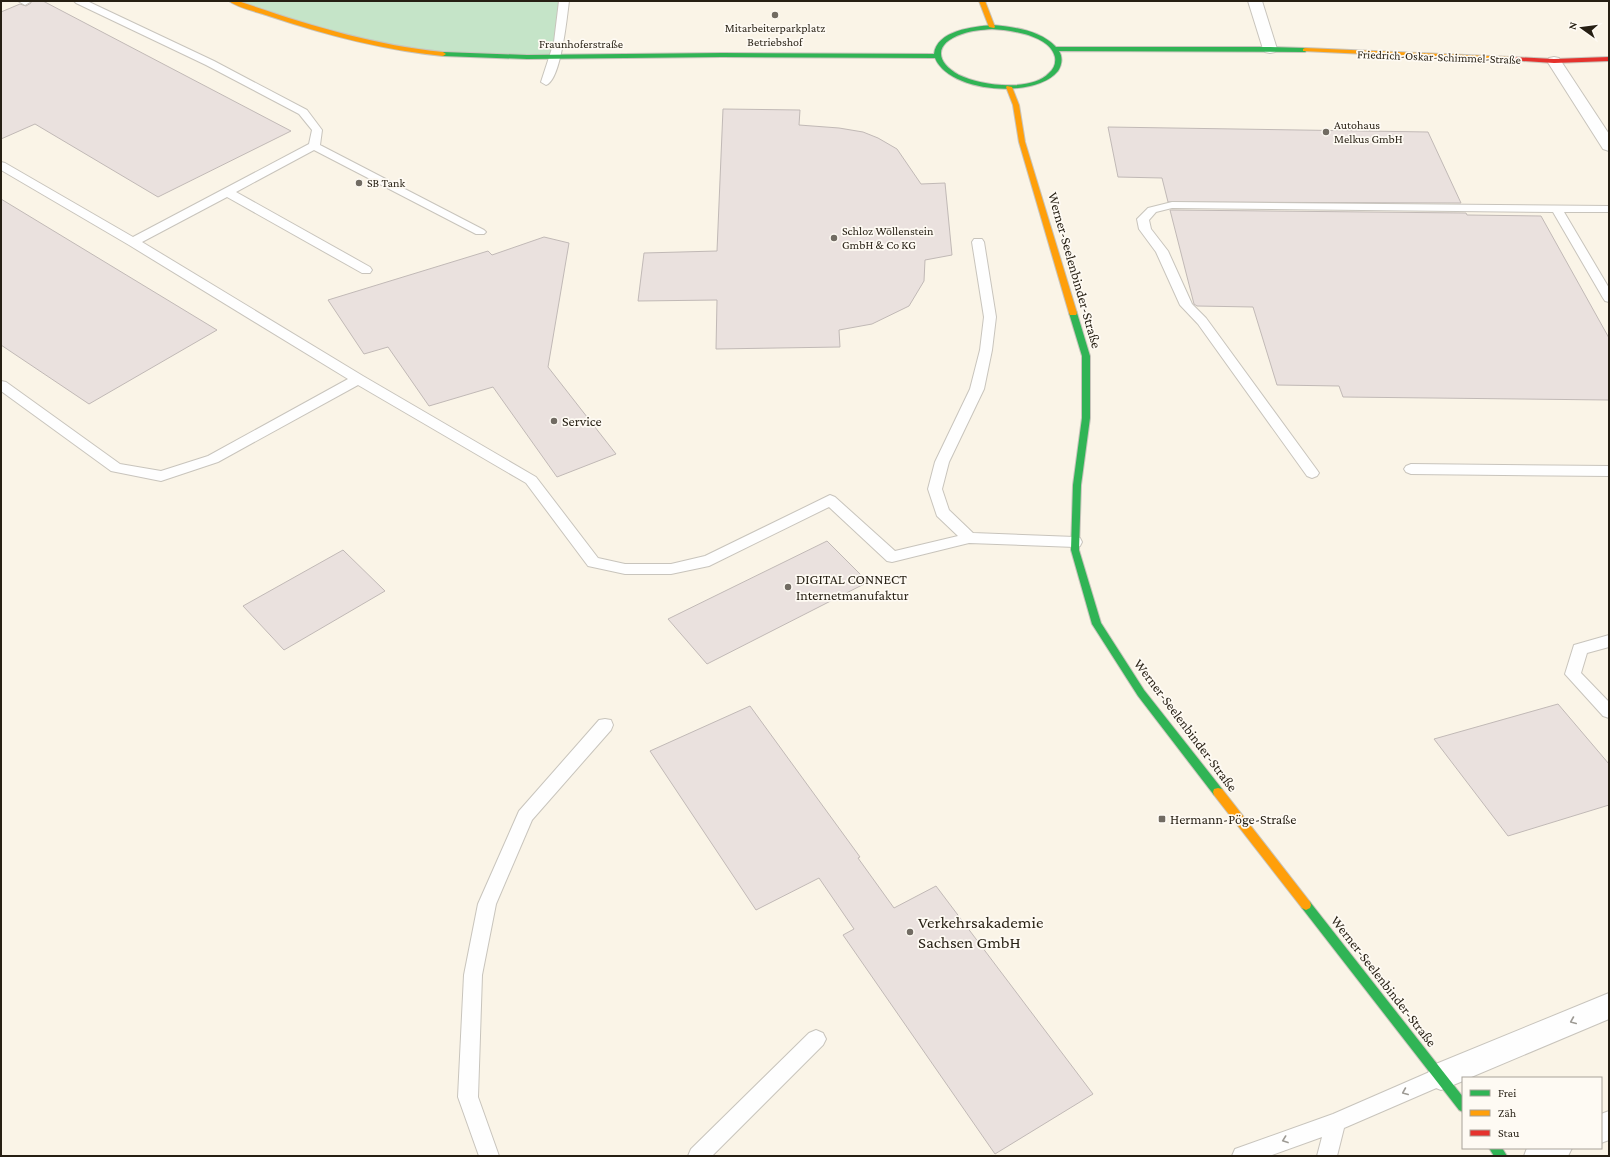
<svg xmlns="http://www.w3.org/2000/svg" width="1610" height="1157" viewBox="0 0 1610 1157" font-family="'Crimson Pro',serif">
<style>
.commercial{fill:#faf4e7;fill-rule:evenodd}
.forest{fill:#c5e4c8}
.building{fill:#eae1de;stroke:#c1b9b6}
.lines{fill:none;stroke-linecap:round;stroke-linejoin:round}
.lane-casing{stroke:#c8c4bc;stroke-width:2}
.street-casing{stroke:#c8c4bc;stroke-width:2}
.fast-casing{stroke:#c8c4bc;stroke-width:2}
.slow-casing{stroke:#c8c4bc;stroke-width:2}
.jam-casing{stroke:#c8c4bc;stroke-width:2}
.lane{fill:#fefefe;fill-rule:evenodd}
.street{fill:#fefefe;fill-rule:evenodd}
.fast{fill:#30b455;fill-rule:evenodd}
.slow{fill:#ff9f0a;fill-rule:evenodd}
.jam{fill:#e5322d;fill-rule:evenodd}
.oneway{stroke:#9d9a94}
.poi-dot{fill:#716b62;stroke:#fefaf3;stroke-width:1.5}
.labels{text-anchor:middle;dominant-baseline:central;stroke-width:3.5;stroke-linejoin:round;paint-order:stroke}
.far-poi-label{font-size:12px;fill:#261f13;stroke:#fefaf3;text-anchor:start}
.far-street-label{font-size:12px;fill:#261f13;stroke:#fefaf3}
.street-label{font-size:14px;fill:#261f13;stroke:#fefaf3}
.poi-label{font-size:14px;fill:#261f13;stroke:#fefaf3;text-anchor:start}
.near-poi-label{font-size:17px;fill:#261f13;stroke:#fefaf3;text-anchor:start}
</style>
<rect width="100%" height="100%" fill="#fbf9f6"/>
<path class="commercial" d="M1 1H1609V1156H1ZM1463 1078H1601V1148H1463Z"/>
<path class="forest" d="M232 1H564L557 57 449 54 361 42Z"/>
<path class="building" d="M31 1H43L291 131 158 197 35 124 1 139V12L20 4 26 6 31 3Z
M723 109 800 110 799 125 839 128 863 132 878 138 897 149 921 184 945 183 952 255 925 260 924 281 909 306 872 324 839 330 840 347 716 349 717 300 638 301 644 253 717 251Z
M1108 127 1428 132 1461 203 1168 202 1162 178 1118 177Z
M1 199 217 330 89 404 1 345Z
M1170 210 1466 213 1467 215 1541 216 1609 338V400L1343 397 1339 386 1277 385 1253 307 1197 306 1194 304Z
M544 237 569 243 548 367 616 454 557 477 493 387 429 406 388 347 364 354 328 300 488 251 492 255Z
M827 541 868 582 707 664 668 619Z
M343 550 385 591 284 650 243 606Z
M1558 704 1609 764V805L1508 836 1434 739Z
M750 706 860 857 858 858 894 908 936 886 1093 1094 995 1154 843 935 854 929 819 878 756 910 650 751Z"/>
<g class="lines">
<defs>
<path id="lane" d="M18 1H29L30 2 25 5Z
M74 1H87L214 61 307 110 322 130 320 145 484 230 486 232 484 234H476L314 150 236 192 370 267 372 270 370 273H362L227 197 142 242 363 376 536 477 598 558 625 564H671L705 556 830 495 835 497 895 551 958 536 937 516 928 489 935 462 970 389 980 350 984 317 972 242 974 239H982L984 242 996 317 992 350 984 389 949 462 942 489 949 510 973 533 1075 537 1080 538 1082 542 1080 546 1075 547 969 543 892 562 887 561 829 507 709 566 671 574H625L588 566 526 483 358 385 218 462 161 481 111 471 1 391V381L6 382 120 464 161 471 208 456 348 379 129 245 1 170V162L5 163 133 237 309 144 312 130 299 114 206 65 76 3Z
M559 1H569C567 16 561 81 546 85L541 82 554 42Z
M1172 202 1609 206V212H1564L1609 288V302L1605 301 1603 298 1553 212 1172 208 1156 212 1149 220 1151 229 1168 251 1192 304 1206 318 1317 470 1319 473 1317 476 1312 478 1307 476 1198 324 1180 305 1156 252 1139 229 1137 219 1148 208Z
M1411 464 1609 466V476L1411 474 1406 472 1404 469 1406 466Z
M1609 635V647L1587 653 1581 673 1609 702V718L1603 716 1565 674 1574 645Z
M605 719 611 720 613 725 611 730 532 820 496 904 482 975 478 1097 499 1156H479L458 1097 464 975 478 904 519 811 599 720Z
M816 1030 823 1033 826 1039 823 1045 712 1156H688L691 1149 809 1033Z
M1441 1067 1448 1069 1451 1076 1448 1083 1344 1128 1337 1156H1317L1322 1137 1269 1156H1232L1235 1149 1333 1114Z"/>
<path id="street" d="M1248 1H1262L1277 49 1275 52 1270 53 1265 52 1263 49Z
M1554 57 1559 58 1609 134V151L1603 149 1547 61 1549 58Z
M1609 993V1019L1469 1078H1463V1081L1441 1090 1431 1086 1427 1076 1431 1066Z
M1609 1111V1140L1601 1143V1114Z
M1527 1148H1572L1568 1156H1524Z"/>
<path id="fast" d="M992 25C1014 27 1040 30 1056 47H1270L1305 48 1308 50 1305 52 1059 51C1063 57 1062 65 1058 71 1036 99 949 93 935 58L722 57 527 59 443 56 440 54 443 52 527 55 722 53 934 54C937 30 973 27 992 25ZM992 29C1010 30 1050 35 1055 57 1056 63 1054 69 1049 73 1031 92 981 86 959 75 934 61 935 43 962 34 972 30 982 30 992 29Z
M1070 311H1076L1077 313 1090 356V418L1081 485 1079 550 1101 623 1144 690 1222 789 1223 792 1222 795 1218 796 1214 795 1138 696 1092 624 1071 550 1073 485 1082 418V356L1069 313Z
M1306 900 1310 902 1463 1097V1112L1459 1110 1302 908 1301 905 1302 902Z
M1489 1148H1502L1507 1156H1494Z"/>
<path id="slow" d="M229 1H238C305 24 372 45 443 52L446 54 443 56C383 50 326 35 269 16 258 12 238 8 229 1Z
M979 1H985L995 27 994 28 989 27Z
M1305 48 1511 57 1514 59 1511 61 1303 51V49Z
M1007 86 1012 87 1019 105 1025 142 1077 313 1076 315H1070L1069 313 1019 142 1013 105 1006 87Z
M1218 788 1222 789 1310 902 1311 905 1310 908 1306 910 1302 908 1214 795 1213 792 1214 789Z"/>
<path id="jam" d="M1511 57 1554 59 1609 57V61L1554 63 1509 60V58Z"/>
</defs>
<use href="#lane" class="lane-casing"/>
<use href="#street" class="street-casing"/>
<use href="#fast" class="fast-casing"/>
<use href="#slow" class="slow-casing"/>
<use href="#jam" class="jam-casing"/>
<use href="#lane" class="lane"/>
<use href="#street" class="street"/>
<use href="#fast" class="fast"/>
<use href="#slow" class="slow"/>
<use href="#jam" class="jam"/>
</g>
<defs><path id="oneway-chevron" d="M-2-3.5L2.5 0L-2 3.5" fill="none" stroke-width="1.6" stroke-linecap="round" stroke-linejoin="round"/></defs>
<g class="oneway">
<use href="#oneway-chevron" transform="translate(1573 1021) rotate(157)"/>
<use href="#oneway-chevron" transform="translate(1405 1092) rotate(157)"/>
<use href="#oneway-chevron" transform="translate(1285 1140) rotate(160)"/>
</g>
<g class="poi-dot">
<circle cx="775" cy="15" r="4"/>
<circle cx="1326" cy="132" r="4"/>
<circle cx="359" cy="183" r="4"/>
<circle cx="834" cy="238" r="4"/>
<circle cx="554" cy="421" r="4"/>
<circle cx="788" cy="587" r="4"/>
<rect x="1158" y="815" width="8" height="8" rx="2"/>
<circle cx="910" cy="932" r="4"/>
</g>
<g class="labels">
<g class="far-poi-label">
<text x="775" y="28" text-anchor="middle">Mitarbeiterparkplatz<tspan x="775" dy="14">Betriebshof</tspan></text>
<text x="1334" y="125">Autohaus<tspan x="1334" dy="14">Melkus GmbH</tspan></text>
<text x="367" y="183">SB Tank</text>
<text x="842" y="231">Schloz Wöllenstein<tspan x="842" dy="14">GmbH &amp; Co KG</tspan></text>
</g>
<g class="far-street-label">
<text x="581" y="44">Fraunhoferstraße</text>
<text transform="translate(1439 57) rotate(2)">Friedrich-Oskar-Schimmel-Straße</text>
</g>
<g class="street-label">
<text transform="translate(1075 270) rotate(74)">Werner-Seelenbinder-Straße</text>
<text transform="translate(1186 725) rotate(53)">Werner-Seelenbinder-Straße</text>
<text transform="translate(1384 981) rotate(52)">Werner-Seelenbinder-Straße</text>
</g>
<g class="poi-label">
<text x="562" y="421">Service</text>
<text x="796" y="579">DIGITAL CONNECT<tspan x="796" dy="16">Internetmanufaktur</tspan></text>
<text x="1170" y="819">Hermann-Pöge-Straße</text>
</g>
<g class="near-poi-label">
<text x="918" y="922">Verkehrsakademie<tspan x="918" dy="20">Sachsen GmbH</tspan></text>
</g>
</g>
<rect width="1610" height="1157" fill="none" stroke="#261f13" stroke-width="4"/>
<rect x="1462" y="1077" width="140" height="72" fill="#fefaf3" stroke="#a8a299"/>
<rect x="1470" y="1090" width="20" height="6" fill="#30b455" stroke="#a8a299"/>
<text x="1498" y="1097" font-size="12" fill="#261f13">Frei</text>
<rect x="1470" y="1110" width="20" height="6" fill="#ff9f0a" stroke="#a8a299"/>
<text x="1498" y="1117" font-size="12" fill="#261f13">Zäh</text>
<rect x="1470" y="1130" width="20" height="6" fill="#e5322d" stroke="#a8a299"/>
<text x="1498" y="1137" font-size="12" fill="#261f13">Stau</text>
<g transform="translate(1582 28) rotate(284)" stroke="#fefaf3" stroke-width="3" paint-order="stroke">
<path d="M0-3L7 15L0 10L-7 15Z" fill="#261f13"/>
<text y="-6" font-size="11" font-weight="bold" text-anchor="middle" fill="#261f13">N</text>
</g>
</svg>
